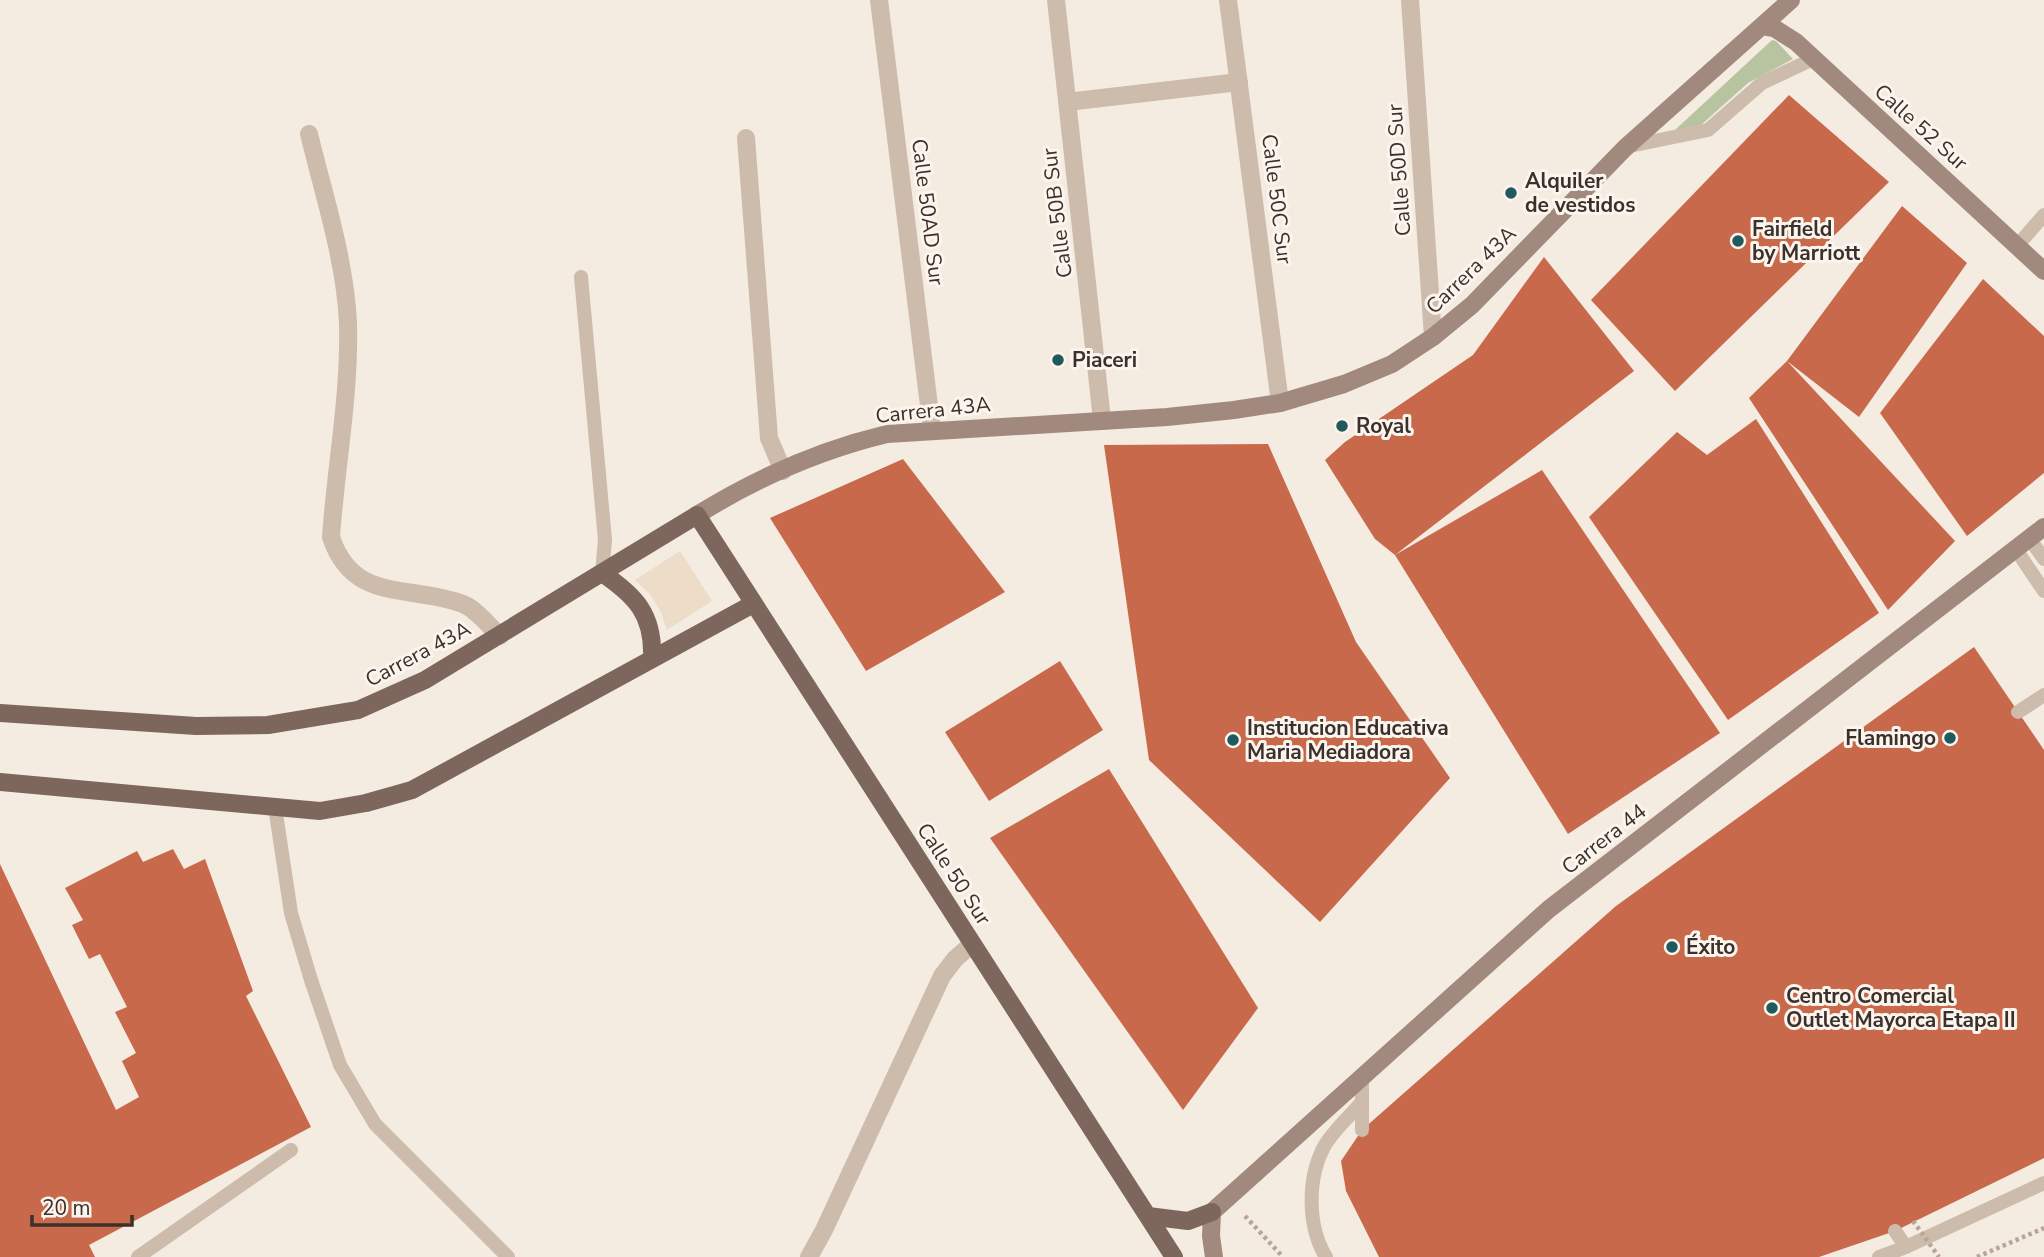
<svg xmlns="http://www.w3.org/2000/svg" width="2044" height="1257" viewBox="0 0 2044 1257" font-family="'Nunito Sans',sans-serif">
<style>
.green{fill:#b8c4a0}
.plaza{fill:#ecdcc8}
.building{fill:#c8694b}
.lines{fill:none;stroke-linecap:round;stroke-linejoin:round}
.path{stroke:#b9a596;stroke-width:4.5;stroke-dasharray:3.5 3.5;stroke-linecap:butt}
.lane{stroke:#cdbbac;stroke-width:14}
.street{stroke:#cdbbac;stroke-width:18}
.secondary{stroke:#a18a7d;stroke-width:18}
.primary{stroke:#7d675c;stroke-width:18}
.path-bridge{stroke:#b9a596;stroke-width:4.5;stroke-dasharray:3.5 3.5;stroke-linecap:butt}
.poi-dot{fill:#1f5a5e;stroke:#fbf5ee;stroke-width:2.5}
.labels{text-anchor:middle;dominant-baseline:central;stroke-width:6;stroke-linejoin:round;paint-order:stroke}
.street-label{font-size:21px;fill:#3b302b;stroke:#fbf5ee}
.poi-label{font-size:21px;font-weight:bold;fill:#3b302b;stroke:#fbf5ee;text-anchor:start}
</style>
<rect width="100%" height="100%" fill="#f4ebe1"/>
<path class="green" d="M1772 40 1776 41 1793 59 1748 83 1701 125 1675 130Z"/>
<path class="plaza" d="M680 551 712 601 667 630 661 612 650 594 635 580Z"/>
<path class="building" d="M1789 95 1889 182 1675 391 1591 300Z
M1902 206 1967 263 1859 417 1787 361Z
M1544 257 1634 371 1395 555 1375 539 1325 460 1345 442 1473 355Z
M1983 279 2044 336V473L1967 536 1880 413Z
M1787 361 1955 541 1888 610 1749 398Z
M1756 419 1879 613 1728 720 1589 517 1677 432 1707 455Z
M1268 444 1356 642 1450 778 1320 922 1149 760 1104 445Z
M903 459 1005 592 866 671 770 518Z
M1542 470 1720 733 1568 834 1395 555Z
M1974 647 2044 750V1158L1895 1231 1819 1257H1379L1346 1191 1341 1161 1362 1130 1616 906Z
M1060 661 1103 730 989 801 945 732Z
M1109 769 1258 1008 1183 1110 990 838Z
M173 849 184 869 205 859 253 991 246 996 311 1127 89 1245 95 1257H0V864L116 1110 139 1097 122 1061 136 1053 115 1012 127 1007 100 954 89 959 72 925 83 920 65 888 137 851 143 862Z"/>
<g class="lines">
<path class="path" d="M1245 1216 1283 1257
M1977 1257 2044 1228"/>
<path class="lane" d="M1625 147 1708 130 1762 83 1813 59
M2017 246 2044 215
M581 277 605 540 602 573
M2029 538 2044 559
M2015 548 2044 591
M2018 712 2044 695
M275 807 291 913 311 980 340 1065 375 1124 508 1257
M1362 1080V1130
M1895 1231 1906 1247
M138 1257 291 1150
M1326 1257C1307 1226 1307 1177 1325 1145 1334 1130 1350 1116 1361 1103
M1879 1257 1906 1247 2044 1183"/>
<path class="street" d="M879 0 932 430
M1056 0 1102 420
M1228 0 1280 403
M1410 0 1433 337
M1067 102 1239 82
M309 134C324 196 345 259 348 323 350 395 336 465 331 537 353 604 410 584 463 604 476 609 489 626 500 636
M746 138 769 438 783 471
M809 1257 824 1230 942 976 955 959 972 944"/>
<path class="secondary" d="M1762 26 1774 28 1796 42 2044 271
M697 515C755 479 820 450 887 434L1167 417 1234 410 1280 403 1344 384 1392 364 1433 337 1472 305 1625 148 1791 0
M1214 1257 1211 1236 1212 1212 1549 909 2044 527"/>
<path class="primary" d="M602 573C636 596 654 615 652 659
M0 713 196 726 268 725 358 710 425 680 697 515 1174 1257
M0 782 320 811 366 803 412 790 753 604
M1148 1216 1188 1221 1212 1212"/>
<path class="path-bridge" d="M1913 1221 1939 1257"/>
</g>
<g class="poi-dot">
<circle cx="1511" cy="193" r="7"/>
<circle cx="1738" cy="241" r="7"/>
<circle cx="1058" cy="360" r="7"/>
<circle cx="1342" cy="426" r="7"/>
<circle cx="1950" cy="738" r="7"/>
<circle cx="1233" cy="740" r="7"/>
<circle cx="1672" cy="947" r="7"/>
<circle cx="1772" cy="1008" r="7"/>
</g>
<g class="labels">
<g class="street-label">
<text transform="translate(1921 127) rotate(42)">Calle 52 Sur</text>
<text transform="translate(1399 170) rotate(-94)">Calle 50D Sur</text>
<text transform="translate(1277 199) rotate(83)">Calle 50C Sur</text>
<text transform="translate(928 212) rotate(83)">Calle 50AD Sur</text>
<text transform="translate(1057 213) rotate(-97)">Calle 50B Sur</text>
<text transform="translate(1471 270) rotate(-44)">Carrera 43A</text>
<text transform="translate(933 410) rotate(-6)">Carrera 43A</text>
<text transform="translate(418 654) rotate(-28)">Carrera 43A</text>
<text transform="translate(1604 839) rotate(-38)">Carrera 44</text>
<text transform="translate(954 874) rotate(57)">Calle 50 Sur</text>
</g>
<g class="poi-label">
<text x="1525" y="181">Alquiler<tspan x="1525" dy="24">de vestidos</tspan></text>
<text x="1752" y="229">Fairfield<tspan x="1752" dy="24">by Marriott</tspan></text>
<text x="1072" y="360">Piaceri</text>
<text x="1356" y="426">Royal</text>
<text x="1247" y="728">Institucion Educativa<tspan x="1247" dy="24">Maria Mediadora</tspan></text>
<text x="1936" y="738" text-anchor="end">Flamingo</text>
<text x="1686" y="947">Éxito</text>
<text x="1786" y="996">Centro Comercial<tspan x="1786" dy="24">Outlet Mayorca Etapa II</tspan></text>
</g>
</g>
<path d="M32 1215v10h100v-10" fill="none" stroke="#3b302b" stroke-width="3.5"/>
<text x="42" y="1215" font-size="21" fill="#3b302b" stroke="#fbf5ee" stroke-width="5" paint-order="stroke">20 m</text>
</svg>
